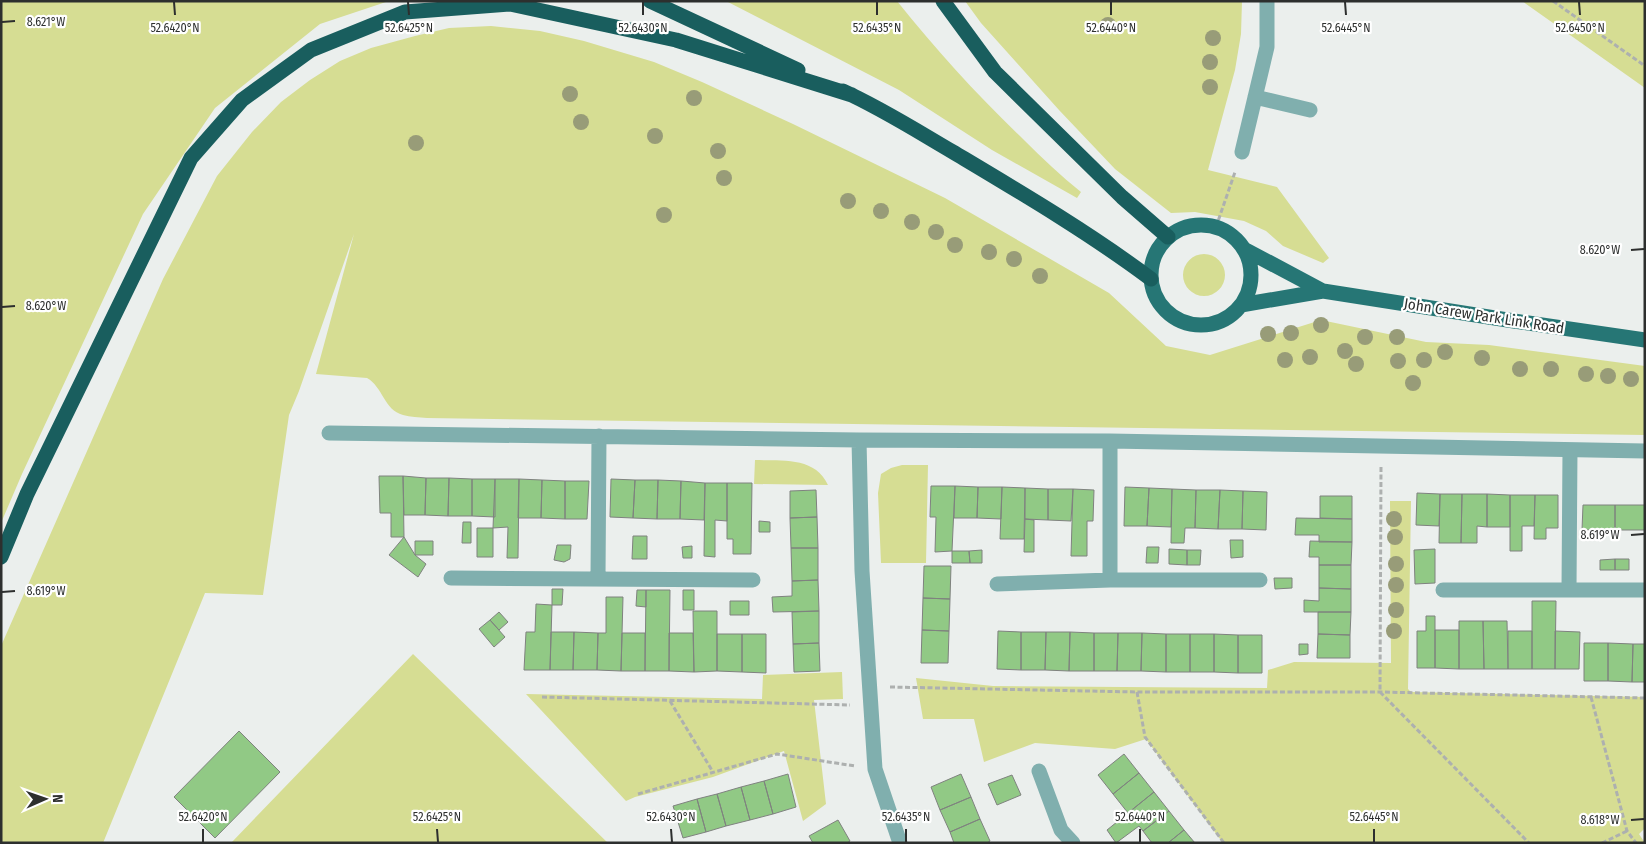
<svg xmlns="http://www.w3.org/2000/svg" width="1646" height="844" viewBox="0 0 1646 844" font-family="'Fira Sans Condensed',sans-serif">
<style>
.green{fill:#d6dd93}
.building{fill:#91c985;stroke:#7f827f}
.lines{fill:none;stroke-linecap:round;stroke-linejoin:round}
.path{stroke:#adb0af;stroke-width:3;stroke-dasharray:5 2.5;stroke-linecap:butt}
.minor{stroke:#80afae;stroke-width:15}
.major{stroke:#267675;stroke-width:15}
.highway{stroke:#195e5e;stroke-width:15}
.tree{fill:#989c78}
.ticks{fill:none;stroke:#2d2f2e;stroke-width:2}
.labels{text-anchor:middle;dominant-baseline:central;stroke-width:4.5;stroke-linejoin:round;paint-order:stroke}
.street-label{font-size:15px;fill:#2d2f2e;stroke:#fff}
.ticks-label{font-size:12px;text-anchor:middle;fill:#2d2f2e;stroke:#fff;stroke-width:4.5;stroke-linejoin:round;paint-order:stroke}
</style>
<rect width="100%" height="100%" fill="#ebefed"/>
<path class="green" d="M1 1H389L320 24 215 108 143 214 22 474 1 523Z
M726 1H897C937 51 978 96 1024 140 1042 158 1061 176 1081 192L1077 198 992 150 899 90Z
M965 1H1242L1241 34 1235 70 1208 170 1277 187 1329 258 1323 263 1283 246 1266 231 1244 221 1195 212 1171 213 1115 169 1059 110 981 23Z
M1522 1H1645V88Z
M491 26 540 31 584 41 654 62 702 82 793 124 945 198 1109 293 1166 346 1210 355 1321 320 1426 342 1489 345 1645 366V435L427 418C419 417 410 417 403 415 384 410 383 387 367 378L316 374 354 234 299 391 289 415 263 595 205 593 103 843H1V646L163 279 217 176 252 132 281 102 310 80 340 61 371 48 415 36 449 28Z
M1183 275a21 21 0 1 1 42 0a21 21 0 1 1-42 0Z
M755 460C781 461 815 456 828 485L754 484Z
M902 465H928L926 563H881L878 493 881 474 891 468Z
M1390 501H1411L1408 689 1411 692 1645 697V828L1639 834 1645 843H1223L1146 739 1115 749 1035 743 984 762 974 719H923L916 678 993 686 1267 688 1268 670 1294 662 1391 663Z
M413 654 608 843H231Z
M842 672 843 699 814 700 826 804 803 821 784 751 713 777 635 797 626 801 526 694 762 699 763 675Z"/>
<path class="building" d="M379 476H403L404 537H391V513H380Z
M403 476 426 478 425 515H404Z
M426 478H449L448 516 425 515Z
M449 478 472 479V516H448Z
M472 479H495V517L472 516Z
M495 479H519L518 558H507L508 527 493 528Z
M519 479 542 480 541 518H518Z
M611 479 635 480 633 518 610 517Z
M542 480 565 481V519L541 518Z
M635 480H658L657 519 633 518Z
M658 480 681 481 680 519H657Z
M565 481H589L587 519H565Z
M681 481 705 483 704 520 680 519Z
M705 483H727V521L715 520V557L704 556Z
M727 483H752L751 554H733V539H727Z
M931 486H955L952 551 935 552 936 517H930Z
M955 486 978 487 977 518H954Z
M978 487H1002L1001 519 977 518Z
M1002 487 1025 488 1024 539H1000Z
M1125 487 1149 488 1147 526H1124Z
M1025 488 1048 489V520L1025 519Z
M1149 488 1172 489 1171 527 1147 526Z
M1048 489H1073L1071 521 1048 520Z
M1073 489 1094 490 1093 521H1087V556H1071Z
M1172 489 1196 490 1195 528H1185L1184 543H1171Z
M816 490 817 517 790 518V491Z
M1196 490H1220L1218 529 1195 528Z
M1220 490 1243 491 1242 529H1218Z
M1243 491 1267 492 1266 530 1242 529Z
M1417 493 1440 494 1439 526 1416 525Z
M1440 494H1462L1461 543H1439Z
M1462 494H1487V527L1477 526V543H1461Z
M1487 494 1510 495V527H1487Z
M1510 495H1535L1534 526H1522V551H1510Z
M1535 495H1558V528H1546V539H1534Z
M1320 496H1352V519L1320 518Z
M1583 505H1615V530H1582Z
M1615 505H1645V530H1615Z
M817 517 818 548H791L790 518Z
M1296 518 1352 519V542H1319V535H1295Z
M1025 519 1034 520V552H1024Z
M759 521 770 522V532H759Z
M463 522H471V543H462Z
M477 528H493V557H477Z
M633 536H647V559H632Z
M404 537 415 555 426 564 418 577 389 555Z
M1230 540H1243V557L1231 558Z
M415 541H433V555H415Z
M1310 541 1352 542 1351 565H1319V557H1309Z
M557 545H571L570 559 564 562 554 560Z
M692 546V558H683L682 547Z
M1147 547H1159L1158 563H1146Z
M791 548H818V580L792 581Z
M1169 549 1187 550V565L1169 564Z
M1435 549V583L1415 584 1414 550Z
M982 550V563H970L969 551Z
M1187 550H1201L1200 565H1187Z
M952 551H969L970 563H952Z
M1615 559V570H1600V560Z
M1615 559H1629V570H1615Z
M1319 565H1351V589L1319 588Z
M924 566H951L950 599 923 598Z
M1274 578H1292V588L1275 589Z
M818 580 819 611 773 612 772 597 792 596V581Z
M1319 588 1351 589V612H1304V600L1319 601Z
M552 589H563L562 605H552Z
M637 590H646V607L636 606Z
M646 590H670L669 671H645Z
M683 590H694V610H683Z
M606 597H623L621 671 597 670 598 633H606Z
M923 598 950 599 949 631 922 630Z
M730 601H749V615H730Z
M1532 601H1556L1555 669H1532Z
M536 604 552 605 550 670H524L526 632H535Z
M693 611H717V671L694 672Z
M819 611V643L793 644 792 612Z
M499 612 508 622 499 630 490 620Z
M1318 612H1351L1350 635 1318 634Z
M1426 616H1435V668H1417V631H1426Z
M490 620 505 637 494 647 479 629Z
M1459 621H1483L1484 669H1459Z
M1483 621H1507L1508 669H1484Z
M922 630 949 631 948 663H921Z
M1435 630H1459V669L1435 668Z
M998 631 1021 632V670L997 669Z
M1508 631H1532V669H1508Z
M1555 631 1580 632 1579 669H1555Z
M551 632H574L573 670H550Z
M574 632 598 633 597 670H573Z
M1021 632H1046L1045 670H1021Z
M1046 632H1070L1069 671 1045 670Z
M1070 632 1094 633V671H1069Z
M622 633H645V671H621Z
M669 633H693L694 672 669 671Z
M1094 633H1118L1117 671H1094Z
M1118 633H1142L1141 671H1117Z
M1142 633 1166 634V672L1141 671Z
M717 634H742V672L717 671Z
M742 634H766V673L742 672Z
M1166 634H1190V672H1166Z
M1190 634H1214V672H1190Z
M1214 634 1238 635V673L1214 672Z
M1318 634 1350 635V658H1317Z
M1238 635H1262V673H1238Z
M819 643 820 671 794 672 793 644Z
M1584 643H1608V681H1584Z
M1608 643 1633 644 1632 682 1608 681Z
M1299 644H1308V654L1299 655Z
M1633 644H1645V682H1632Z
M239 731 280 772 215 838 174 797Z
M1124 754 1139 773 1113 794 1098 775Z
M1139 773 1154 792 1128 813 1113 794Z
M788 774 796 807 773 814 764 781Z
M961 774 971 797 940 810 931 787Z
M1012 775 1021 795 997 805 988 784Z
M764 781 773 814 750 820 741 787Z
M741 787 750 820 726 826 717 794Z
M1154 792 1169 811 1143 831 1139 826 1116 843 1107 830Z
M717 794 726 826 706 832 697 799Z
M971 797 980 819 950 832 940 810Z
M697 799 706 832 683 838 673 806Z
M1169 811 1184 830 1168 843H1152L1143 831Z
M980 819 990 841 987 843H954L950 832Z
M838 820 850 841 847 843H813L809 836Z
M1184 830 1195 843H1168Z"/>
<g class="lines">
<path class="path" d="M1553 1 1645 66
M1216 227 1235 172
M1381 467 1380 692 1529 843
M890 687 1137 692H1380L1645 698
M1137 692 1145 737 1224 843
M542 697 850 705
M1591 697 1627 831 1636 843
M670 701 713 772
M638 794 777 754 855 766
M1602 843 1627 831"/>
<path class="minor" d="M1255 97 1310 110
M1242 152 1267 47V1
M329 433 859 440 1110 441 1645 451
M859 440 862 571 875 769 900 843
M451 578 753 580
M598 578 599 436
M1110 580V441
M997 584 1110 580H1260
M1443 590H1645
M1569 590 1570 450
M1039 771 1061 830 1073 843"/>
<path class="major" d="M1151 275a50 50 0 1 1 100 0a50 50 0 1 1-100 0Z
M1244 249 1323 291
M1241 305 1323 291 1514 321 1645 340"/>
<path class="highway" d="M650 1 798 70
M943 1 995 72 1122 197 1168 237
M843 91C881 108 917 131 953 152 1020 192 1088 232 1151 279
M1 557 27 494 191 158 242 100 311 50 405 12 510 4 676 40 852 95"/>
</g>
<g class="tree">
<circle cx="1108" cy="25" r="8"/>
<circle cx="1213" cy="38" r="8"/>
<circle cx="1210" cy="62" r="8"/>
<circle cx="1210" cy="87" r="8"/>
<circle cx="570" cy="94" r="8"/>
<circle cx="694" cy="98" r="8"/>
<circle cx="581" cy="122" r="8"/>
<circle cx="655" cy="136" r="8"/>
<circle cx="416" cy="143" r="8"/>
<circle cx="718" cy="151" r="8"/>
<circle cx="724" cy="178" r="8"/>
<circle cx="848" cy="201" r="8"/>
<circle cx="881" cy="211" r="8"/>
<circle cx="664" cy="215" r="8"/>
<circle cx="912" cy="222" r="8"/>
<circle cx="936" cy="232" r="8"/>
<circle cx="955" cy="245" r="8"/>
<circle cx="989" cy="252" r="8"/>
<circle cx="1014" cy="259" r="8"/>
<circle cx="1040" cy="276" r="8"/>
<circle cx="1321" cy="325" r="8"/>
<circle cx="1291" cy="333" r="8"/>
<circle cx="1268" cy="334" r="8"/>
<circle cx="1365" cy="337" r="8"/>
<circle cx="1397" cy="337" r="8"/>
<circle cx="1345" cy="351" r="8"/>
<circle cx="1445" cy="352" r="8"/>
<circle cx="1310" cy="357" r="8"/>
<circle cx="1482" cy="358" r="8"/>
<circle cx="1285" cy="360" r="8"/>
<circle cx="1424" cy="360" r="8"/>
<circle cx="1398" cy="361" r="8"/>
<circle cx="1356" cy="364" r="8"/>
<circle cx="1520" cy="369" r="8"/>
<circle cx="1551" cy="369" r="8"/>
<circle cx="1586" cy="374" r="8"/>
<circle cx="1608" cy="376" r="8"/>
<circle cx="1631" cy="379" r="8"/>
<circle cx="1413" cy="383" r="8"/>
<circle cx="1394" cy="519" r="8"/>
<circle cx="1395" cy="537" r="8"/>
<circle cx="1396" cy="564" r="8"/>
<circle cx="1396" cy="585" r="8"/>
<circle cx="1396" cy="610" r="8"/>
<circle cx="1394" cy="631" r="8"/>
</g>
<path class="ticks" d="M174 2 175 15M408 2 409 15M643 2V15M877 2V15M1111 2V15M1345 2 1346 15M1579 2 1580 15M2 22 15 21M1631 250 1644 249M2 307 15 306M1631 535 1644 534M2 592 15 591M1631 820 1644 819M203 829V842M437 829 438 842M671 829 672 842M906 829V842M1140 829V842M1374 829V842"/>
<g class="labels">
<g class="street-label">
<text transform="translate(1484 316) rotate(9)">John Carew Park Link Road</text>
</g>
</g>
<g class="ticks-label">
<text x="46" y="26">8.621°W</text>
<text x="175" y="32">52.6420°N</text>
<text x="409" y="32">52.6425°N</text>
<text x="643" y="32">52.6430°N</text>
<text x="877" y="32">52.6435°N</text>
<text x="1111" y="32">52.6440°N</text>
<text x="1346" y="32">52.6445°N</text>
<text x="1580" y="32">52.6450°N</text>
<text x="1600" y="254">8.620°W</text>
<text x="46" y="310">8.620°W</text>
<text x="1600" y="539">8.619°W</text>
<text x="46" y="595">8.619°W</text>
<text x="203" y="821">52.6420°N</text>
<text x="437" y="821">52.6425°N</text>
<text x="671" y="821">52.6430°N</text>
<text x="906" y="821">52.6435°N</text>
<text x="1140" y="821">52.6440°N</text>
<text x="1374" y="821">52.6445°N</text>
<text x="1600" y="824">8.618°W</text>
</g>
<rect width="1646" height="844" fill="none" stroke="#2d2f2e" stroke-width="5"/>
<g transform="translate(45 799) rotate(88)" stroke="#ffffff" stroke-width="4" paint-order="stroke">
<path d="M0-4L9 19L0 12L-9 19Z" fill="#2d2f2e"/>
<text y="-8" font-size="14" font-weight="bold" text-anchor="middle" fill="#2d2f2e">N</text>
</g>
</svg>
